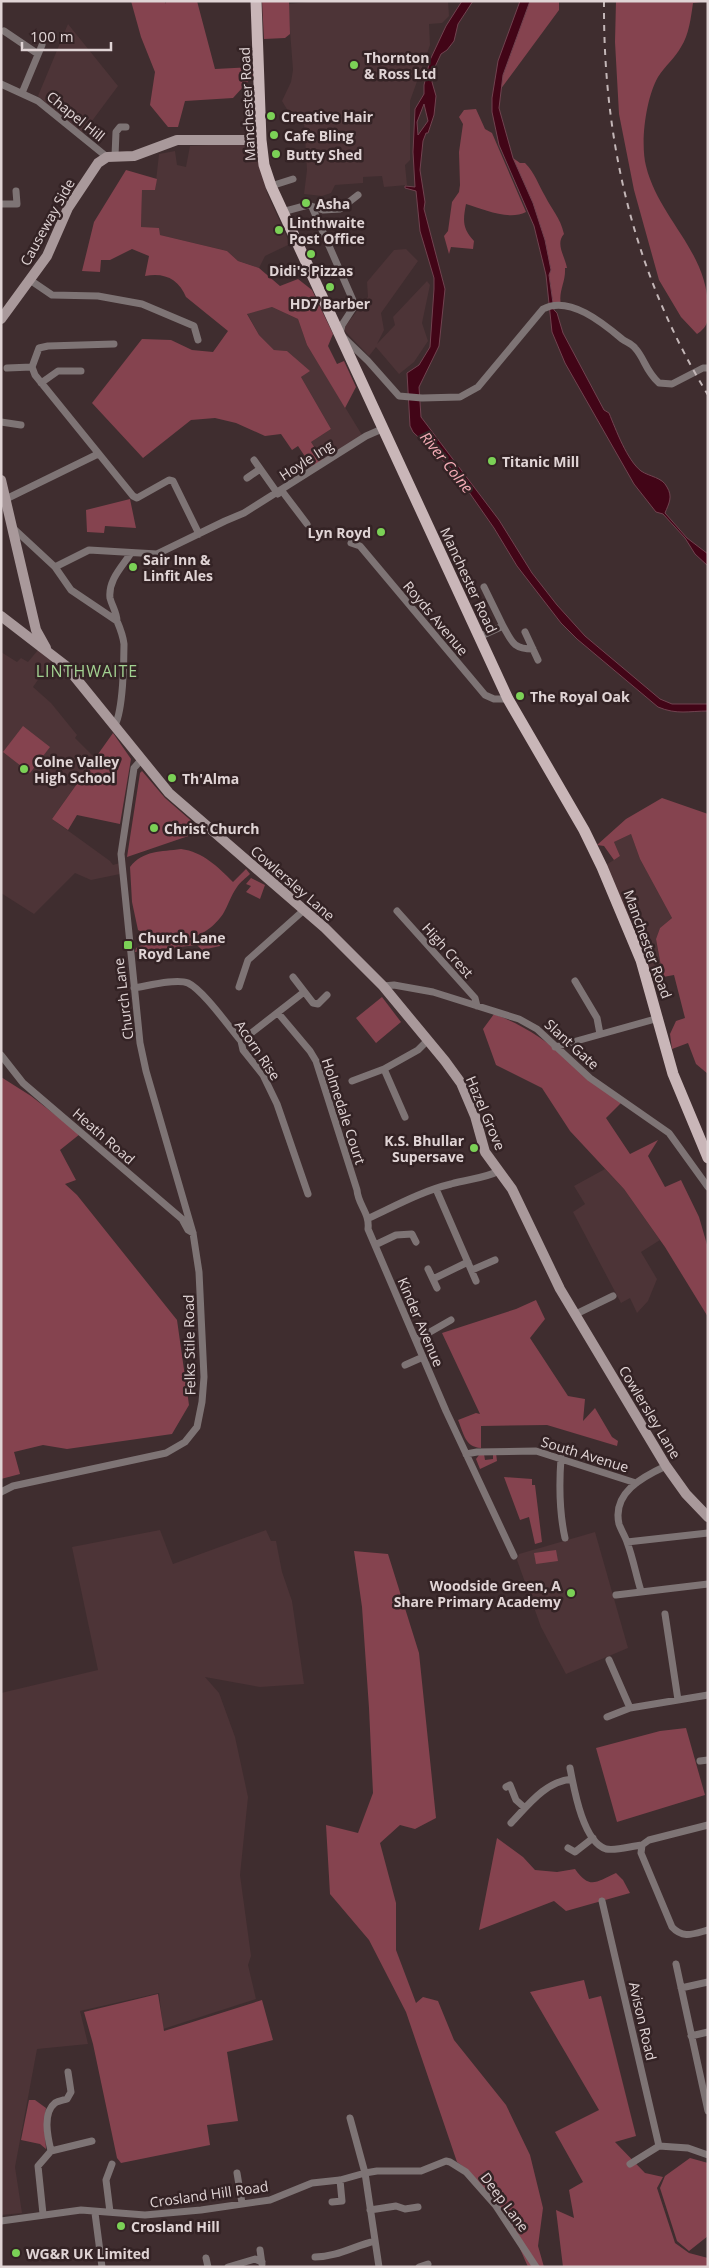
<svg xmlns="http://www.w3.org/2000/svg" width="709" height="2268" viewBox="0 0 709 2268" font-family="'Open Sans',sans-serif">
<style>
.built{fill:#4d3437}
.green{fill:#85434f}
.water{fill:#420517;stroke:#714350;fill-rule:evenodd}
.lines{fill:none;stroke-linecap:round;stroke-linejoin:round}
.street{stroke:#7e7475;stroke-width:7}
.secondary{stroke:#a9999b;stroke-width:10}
.primary{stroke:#c9b6b8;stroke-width:11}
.rail{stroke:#c3b6b7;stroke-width:2;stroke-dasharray:6 6;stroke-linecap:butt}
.poi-dot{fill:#7bd156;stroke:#342325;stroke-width:2}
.labels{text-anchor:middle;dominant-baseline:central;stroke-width:5;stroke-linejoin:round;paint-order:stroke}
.poi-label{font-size:14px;font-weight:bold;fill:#e0d4d5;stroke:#342325;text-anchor:start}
.street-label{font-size:14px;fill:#e0d4d5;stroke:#342325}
.water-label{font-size:15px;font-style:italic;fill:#f6adb7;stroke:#342325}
.quarter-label{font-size:16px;letter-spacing:1px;fill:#a2d191;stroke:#342325}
</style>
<rect width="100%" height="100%" fill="#3f2d2f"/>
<path class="built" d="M318 1H448L449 16 442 23 429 24 430 45 410 101V160L405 165 407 185 384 187 382 176 363 177V183L335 185 331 193 322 196 304 194 307 170 304 121 291 116 282 101 291 82 293 70 288 4Z
M68 24 118 86 83 133 38 96Z
M225 144 256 146 267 193 290 244 265 256 259 268 238 261 227 251 160 235 141 227 142 189 155 190 159 154 175 151 177 165 186 167 190 146Z
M406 249 418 261 381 313 384 330 377 344 395 325 393 317 427 281 430 285 422 323 428 341 414 362 399 374 376 347 369 356 343 329 368 297 367 282 394 250Z
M272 307 298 319 307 345 362 435 324 460 311 442 331 429 301 377 309 371 287 351 274 350 259 335 247 313Z
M38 650 51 661 33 687 51 703 77 735 75 738 95 758 52 819 110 861 113 865 120 863V874L91 880 75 873 34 914 1 893V652L17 662 21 658 28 662Z
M631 834 640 859 672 918 660 928 656 939 661 966 649 970 638 937 606 865 620 856 614 842Z
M605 1169 624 1189 660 1240 641 1252 657 1279 648 1301 637 1313 630 1298 621 1303 573 1212 585 1204 574 1186Z
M160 1530 173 1564 266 1530 271 1541H276L282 1572 292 1601 304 1684 260 1687 205 1677 219 1693 235 1737 248 1797 240 1875 251 1956 248 1965 256 1999 163 2029 159 1993 80 2011 88 2044 37 2049 15 2167 22 2213 1 2215V1693L98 1670 72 1547Z
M595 1532 628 1648 566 1674 541 1627 517 1560 519 1554Z"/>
<path class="green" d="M131 1H165V4L166 1H197L215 69 253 67V76L233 98 185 101 178 127H168L150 105 155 72 141 37Z
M262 1H289L290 34 285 38 264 39Z
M530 1H559V10L500 90 503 75Z
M616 1H708L693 3C691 17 689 35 681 47 675 58 665 66 658 77 646 98 640 142 646 166 659 219 708 251 708 309 708 321 708 327 697 334L681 317 659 280 634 190 619 114 615 42Z
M476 109 485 129 492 133 526 212C509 221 483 209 466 204 463 220 462 228 474 241L473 249 451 247 449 254 444 236 448 231 452 202 459 192 460 185 459 152 463 124 459 117 464 110Z
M513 158 520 163H525C535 173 538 184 545 196 552 210 560 217 564 234 555 244 565 256 567 268H565C566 282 558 291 561 305L553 304 549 275 536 214Z
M126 170 157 179 155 190H142L141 227 159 228 160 235 227 251 238 261 259 268 280 286 298 279 312 290 333 334 328 346 337 364 344 361 356 387 345 408 307 345 298 319 272 307 247 314 259 335 274 350 287 351 310 371 301 377 331 429 311 442 323 460 312 467 298 446 292 450 281 434 265 436 236 423 215 418 191 420 143 458 92 403 142 339 171 340 192 350 213 352 228 331 186 297C179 279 164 272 145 276L149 256 132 249 110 260H101L100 272 82 271 94 222Z
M130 499 136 528 105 526 104 533 87 532 86 510Z
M23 726 50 747 30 773 3 752Z
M113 733 131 759 120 824 77 815 68 830 52 819Z
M142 771 165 798 203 831 127 857 140 773Z
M662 798 708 814V1074L696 1064 688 1043 672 1049 670 1034 676 1021 685 1018 674 975 663 977 656 939 660 928 672 918 640 859 631 834 614 842 620 856 614 860 604 846 597 845 626 819Z
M181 849C203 852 217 866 233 882L246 869 250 874C246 878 240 882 237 887 231 895 228 906 223 914 202 944 169 946 138 930L132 902 130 867C143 850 161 852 181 849Z
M251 878 265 885 260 899 246 892 251 886 246 884Z
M223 937 220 946 202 950 197 945 135 952 136 948 152 940 173 943 202 938Z
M382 997 401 1022 376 1043 356 1018Z
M494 1014C543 1032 581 1070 622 1102L606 1118 630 1154 658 1140 648 1156 665 1187 681 1180 699 1217 708 1248V1317L665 1247 624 1189 570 1131 542 1088 496 1065 483 1029Z
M1 1077 31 1096 80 1134 60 1150 76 1180 65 1184 77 1195 177 1320 189 1405 172 1434 67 1449 43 1445 14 1452 20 1474 1 1479Z
M536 1300 545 1319 530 1338 568 1396 585 1399 583 1421 595 1408 612 1437 618 1441 617 1446 547 1425 481 1426V1448C465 1447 464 1434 458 1420L476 1413 480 1414 442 1333 516 1309Z
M496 1453 497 1461 480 1469 476 1459 479 1455 484 1454 485 1460 493 1459V1454Z
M504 1477 532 1479V1485H535L542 1542 535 1544 529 1517 520 1520Z
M556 1550 558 1561 536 1564 534 1553Z
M354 1551 388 1554 419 1653 436 1818 415 1829 400 1825 380 1843 396 1903V1950L416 2003 423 1997 438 2001 454 2040 506 2105 530 2155 543 2208 538 2246 544 2267H528L504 2212 468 2170 457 2162 406 2012 369 1940 330 1894 326 1825 358 1833 373 1793 369 1708 362 1607Z
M686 1728 705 1795 617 1822 596 1748 660 1731Z
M497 1838 523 1857 535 1870 557 1872 575 1869C590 1890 596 1882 616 1873L623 1880 630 1893 566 1911 554 1901 479 1930Z
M584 1980 589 1999 601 1996 636 2136 615 2142 645 2173 663 2177 657 2188 675 2243 689 2253 708 2258V2267H563L556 2210 574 2218 569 2190 583 2182 555 2132 599 2110 530 1992Z
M158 1994 164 2031 262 2000 273 2040 227 2052 238 2121 207 2125 210 2145 121 2163 117 2158 93 2044 84 2012Z
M29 2100H35L46 2108 44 2121 46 2149 40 2144 21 2140Z
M690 2158 708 2163V2236L689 2251 677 2241 660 2188 665 2176Z"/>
<path class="water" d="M462 1H473L458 24 454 41 447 50 441 54 433 71 432 82 436 96 434 115 428 133H426L423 141 420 170 425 202 424 209 445 289 439 346 419 387 421 417 499 520 532 573 557 605 585 636 660 699 672 704H708V711C689 711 677 715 658 707L577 639 561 623 517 566 494 528 455 472 413 432 410 426 407 373 419 365 430 347 434 289V278L420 231 416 191 405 188V186L415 187 413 152 415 109 424 94V85L430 60 446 26ZM424 104 428 121 418 135 417 122Z
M520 1H530L503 75 499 108 513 158 533 203 545 240 551 270 549 275 554 310 557 313 563 333 604 410 609 413C616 430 627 460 641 471 650 477 662 477 667 487 673 497 669 503 665 513L687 538 708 554V566L695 554 685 538 663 514 656 512 634 484 565 363 552 332 546 275 534 226 499 145 492 112V98L498 61Z"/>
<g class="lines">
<path class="street" d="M4 31 38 54
M1 84 38 101 107 157
M22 93 42 45
M115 156 116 132 120 127H126
M271 186 293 179
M1 204H17L16 191
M312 207 355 305 342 325 340 334 368 361 399 396 422 398 460 397 478 387 543 309C569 295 603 323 622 339 626 342 632 344 635 348 645 359 645 370 659 383L672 384 703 368H708
M282 212 308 205 323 210 340 209 358 195
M30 280 52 295 98 296 142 304 194 326 198 340
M114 344 48 346 39 348 32 367 35 375 133 496 137 498 169 480 173 481 199 534
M7 368 32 367
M41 383 58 371H81
M1 422 21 425
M254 460 278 494
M247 478 260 469
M282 491 307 524
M6 499 98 454
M13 528 55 567 71 590 117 621C120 628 123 636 124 644 124 662 123 710 115 725
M351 543 360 546 485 695 494 699H508
M55 567 89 550 157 554 225 521 244 513 366 436 382 429
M117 621C117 613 112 606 110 598 108 580 122 567 131 553
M503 626C512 642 513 649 533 649
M525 632 538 660
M479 637 503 626 484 587
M397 911 475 998 477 1006
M293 977 313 1003 318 1004 327 995
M575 981 597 1018 600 1034
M383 986 394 985 433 992 519 1019 537 1029 590 1078 669 1133 708 1187
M239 987 248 960 304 910
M134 988C147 986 176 978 188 983 203 990 229 1027 241 1041L243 1050 263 1075 277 1104 308 1194
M278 1013 310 1051 316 1061 357 1190C358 1205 370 1213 368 1229L446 1411 514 1556
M241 1041 304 992
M555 1047 659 1018
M1 1055 23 1083 182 1219 188 1230 193 1233
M352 1081 384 1069
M405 1117 384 1069 418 1050 428 1040
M436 1189 476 1281
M369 1218C395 1206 422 1191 451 1184 467 1179 483 1179 499 1171
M375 1245 396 1235 412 1234 416 1242
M428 1269 437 1288
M472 1270 495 1260
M433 1279 468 1262
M576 1314 613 1296
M416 1340 451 1320
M405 1365 423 1357
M466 1454 477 1452 536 1451 636 1483
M561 1458C559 1485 559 1511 565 1538
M1 1492 13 1486 166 1453 185 1442 197 1427 202 1402 204 1377 199 1272 193 1233 146 1071 140 1043 121 854 134 768 141 760
M627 1542 708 1533
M641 1591C636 1575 633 1558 627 1542 625 1536 621 1530 619 1524 612 1493 642 1477 666 1466
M616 1595 708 1584
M665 1614 678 1700
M609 1660 630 1708
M607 1717 630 1708 708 1695
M700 1761 708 1760
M570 1768C574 1789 583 1842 606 1849 617 1851 631 1846 642 1845L641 1853 672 1927C683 1939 693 1934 708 1930
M506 1787 510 1785 516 1800 525 1808
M511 1823C528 1805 546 1781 572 1779
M642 1845 649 1840 708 1825
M568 1848 575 1852 593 1838
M602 1901 659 2146
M676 1964 708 2111
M681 1988 708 1982
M691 2036 708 2032
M350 2118 365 2173 379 2267
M51 2151C48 2138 42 2113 55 2103 58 2101 64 2100 67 2099L71 2092 68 2072
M630 2164 659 2146 688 2148 708 2155
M237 2173 242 2203
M332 2202 342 2201 340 2180
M370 2210 396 2206 405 2209 418 2207
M110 2212 106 2180 112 2164
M95 2213 102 2267
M43 2214 38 2166 51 2151 92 2141
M1 2221 81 2210 145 2215 201 2210 270 2200 312 2183 340 2180 365 2173 377 2171H421L446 2161 450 2162 466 2172 496 2206 536 2267
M260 2250 262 2264
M315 2257C337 2257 354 2246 375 2241
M206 2258 208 2267
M228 2267 255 2259 262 2262
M419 2267 428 2264"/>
<path class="secondary" d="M1 319 47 256 68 208 98 163 107 157 134 156 177 140H261
M1 480 36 630 46 648
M1 616 66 666 169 793 325 928 383 986 445 1061 461 1083 475 1116 485 1152 512 1189 560 1289 666 1466 686 1494 708 1517"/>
<path class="primary" d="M256 1 261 140 264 165 271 186 508 699 584 830 602 867 641 960 673 1074 708 1158"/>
<path class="rail" d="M604 1C603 142 634 274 708 395"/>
</g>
<g class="poi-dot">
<circle cx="354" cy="65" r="5"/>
<circle cx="271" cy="116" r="5"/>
<circle cx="274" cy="135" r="5"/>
<circle cx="276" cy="154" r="5"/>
<circle cx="306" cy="203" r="5"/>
<circle cx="279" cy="230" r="5"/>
<circle cx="311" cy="254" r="5"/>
<circle cx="330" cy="287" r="5"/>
<circle cx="492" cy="461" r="5"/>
<circle cx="381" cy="532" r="5"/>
<circle cx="133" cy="567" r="5"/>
<circle cx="520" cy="696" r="5"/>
<circle cx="24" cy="769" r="5"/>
<circle cx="172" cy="778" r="5"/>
<circle cx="154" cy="828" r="5"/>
<rect x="123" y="940" width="10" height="10" rx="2.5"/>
<circle cx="474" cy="1148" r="5"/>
<circle cx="571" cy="1593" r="5"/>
<circle cx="121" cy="2226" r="5"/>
<circle cx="16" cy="2253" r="5"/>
</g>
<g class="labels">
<g class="poi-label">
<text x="364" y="57">Thornton<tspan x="364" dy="16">&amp; Ross Ltd</tspan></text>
<text x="281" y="116">Creative Hair</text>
<text x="284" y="135">Cafe Bling</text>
<text x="286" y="154">Butty Shed</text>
<text x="316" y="203">Asha</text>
<text x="289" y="222">Linthwaite<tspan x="289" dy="16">Post Office</tspan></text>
<text x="311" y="270" text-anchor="middle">Didi's Pizzas</text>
<text x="330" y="303" text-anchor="middle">HD7 Barber</text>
<text x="502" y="461">Titanic Mill</text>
<text x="371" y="532" text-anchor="end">Lyn Royd</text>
<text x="143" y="559">Sair Inn &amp;<tspan x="143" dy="16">Linfit Ales</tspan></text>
<text x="530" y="696">The Royal Oak</text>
<text x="34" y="761">Colne Valley<tspan x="34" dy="16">High School</tspan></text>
<text x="182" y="778">Th'Alma</text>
<text x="164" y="828">Christ Church</text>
<text x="138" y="937">Church Lane<tspan x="138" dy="16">Royd Lane</tspan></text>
<text x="464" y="1140" text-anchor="end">K.S. Bhullar<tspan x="464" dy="16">Supersave</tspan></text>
<text x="561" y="1585" text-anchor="end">Woodside Green, A<tspan x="561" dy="16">Share Primary Academy</tspan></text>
<text x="131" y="2226">Crosland Hill</text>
<text x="26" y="2253">WG&amp;R UK Limited</text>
</g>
<g class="street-label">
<text transform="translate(247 104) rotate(-93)">Manchester Road</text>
<text transform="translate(76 116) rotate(39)">Chapel Hill</text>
<text transform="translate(47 222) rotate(-61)">Causeway Side</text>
<text transform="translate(306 460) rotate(-33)">Hoyle Ing</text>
<text transform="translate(469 580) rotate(65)">Manchester Road</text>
<text transform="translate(436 618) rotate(50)">Royds Avenue</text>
<text transform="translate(293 883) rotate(41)">Cowlersley Lane</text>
<text transform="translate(648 944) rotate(70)">Manchester Road</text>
<text transform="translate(448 950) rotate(48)">High Crest</text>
<text transform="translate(123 999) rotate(-97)">Church Lane</text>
<text transform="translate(572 1044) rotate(42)">Slant Gate</text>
<text transform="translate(258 1050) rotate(56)">Acorn Rise</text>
<text transform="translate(344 1111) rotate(72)">Holmedale Court</text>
<text transform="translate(486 1113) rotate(67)">Hazel Grove</text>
<text transform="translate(104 1136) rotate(41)">Heath Road</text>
<text transform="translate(421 1322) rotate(67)">Kinder Avenue</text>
<text transform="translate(189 1345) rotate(-91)">Felks Stile Road</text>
<text transform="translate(650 1412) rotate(59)">Cowlersley Lane</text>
<text transform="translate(585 1454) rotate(17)">South Avenue</text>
<text transform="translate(643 2021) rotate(77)">Avison Road</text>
<text transform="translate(209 2194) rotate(-8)">Crosland Hill Road</text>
<text transform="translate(505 2202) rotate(53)">Deep Lane</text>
</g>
<g class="water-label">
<text transform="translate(447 462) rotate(51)">River Colne</text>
</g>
<g class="quarter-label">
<text x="87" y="671">LINTHWAITE</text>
</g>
</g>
<rect width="709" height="2268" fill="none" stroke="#e0d4d5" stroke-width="5"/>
<path d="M22 42v8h89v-8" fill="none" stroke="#e0d4d5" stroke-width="2.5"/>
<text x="30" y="42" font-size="15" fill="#e0d4d5" stroke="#342325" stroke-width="4" paint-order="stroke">100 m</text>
</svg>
